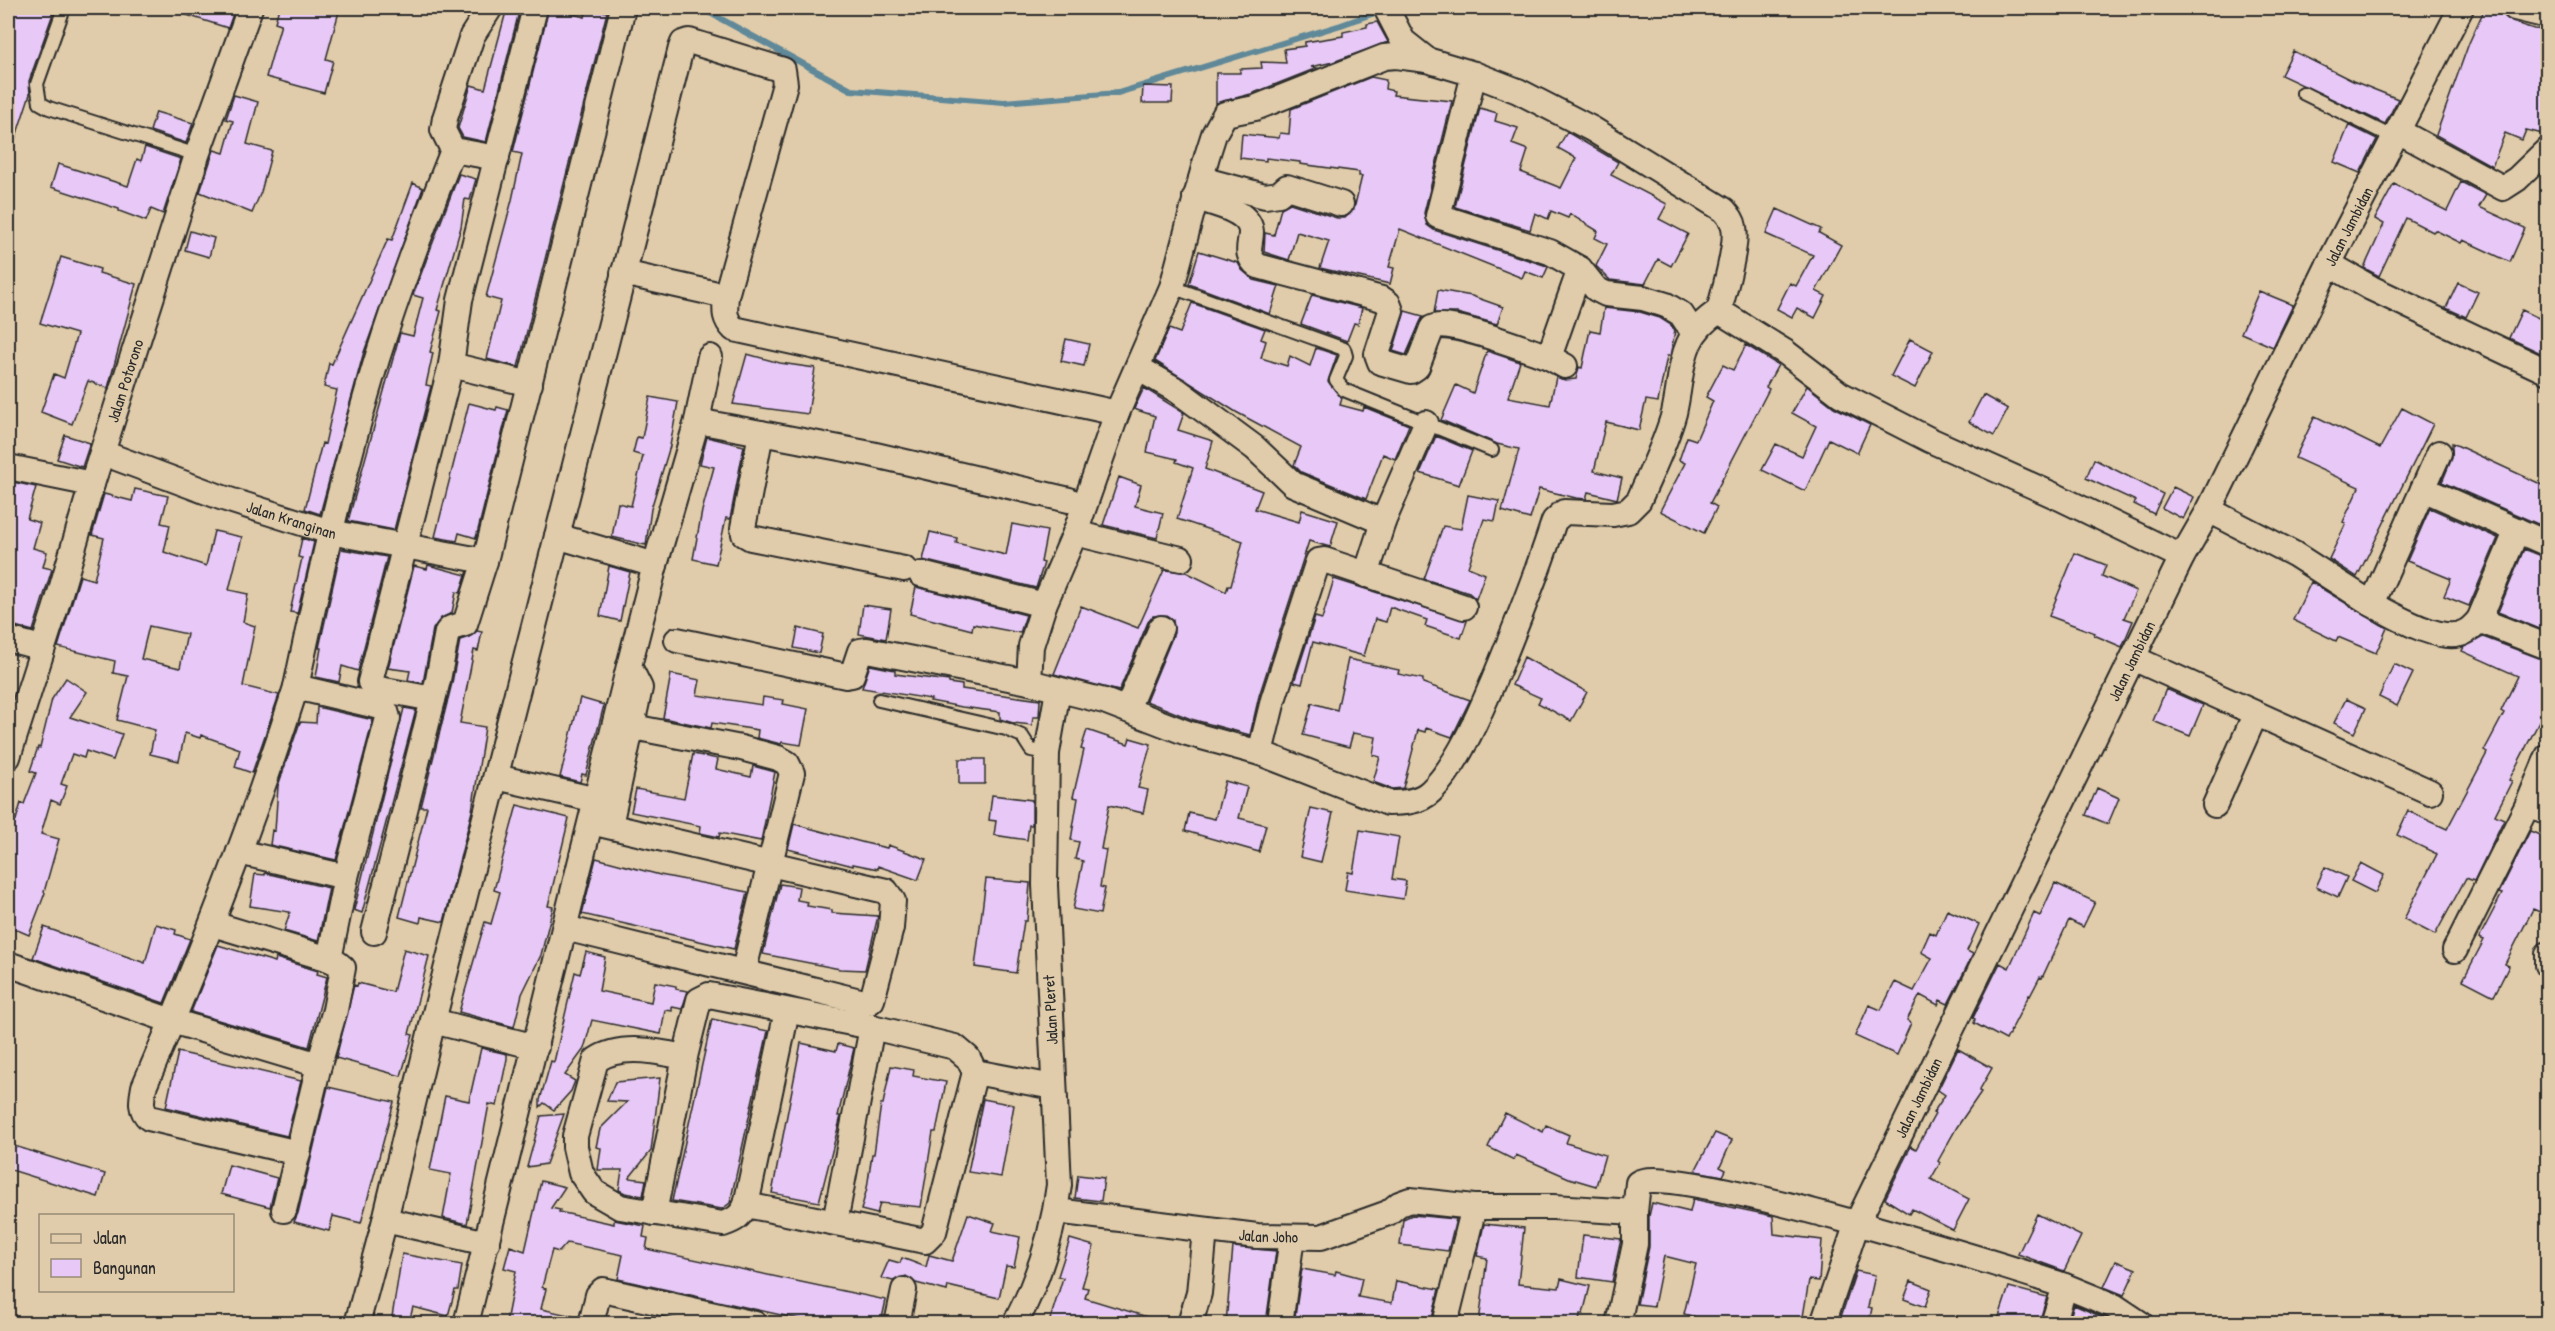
<svg xmlns="http://www.w3.org/2000/svg" width="2555" height="1331" viewBox="0 0 2555 1331" font-family="'Patrick Hand',sans-serif">
<style>
.lines{fill:none;stroke-linecap:round;stroke-linejoin:round}
.stream{stroke:#5f8899;stroke-width:6}
.building{fill:#e7c8f6;stroke:#2b2b2b;stroke-width:1.5;fill-rule:evenodd}
.lane-casing{stroke:#2b2b2b;stroke-width:16}
.street-casing{stroke:#2b2b2b;stroke-width:28}
.lane{stroke:#e0ccaa;stroke-width:12}
.street{stroke:#e0ccaa;stroke-width:24}
.labels{text-anchor:middle;dominant-baseline:central;stroke-width:6;stroke-linejoin:round;paint-order:stroke}
.street-label{font-size:16px;fill:#2b2b2b;stroke:#e0ccaa}
</style>
<rect width="100%" height="100%" fill="#e0ccaa"/>
<filter id="ink" filterUnits="userSpaceOnUse"><feTurbulence type="fractalNoise" baseFrequency=".0167" numOctaves="2"/><feDisplacementMap in="SourceGraphic" scale="12" xChannelSelector="R" yChannelSelector="G"/><feConvolveMatrix kernelMatrix="1 2 1 2 8 2 1 2 1" color-interpolation-filters="sRGB"/></filter>
<g filter="url(#ink)">
<g class="lines">
<path class="stream" d="M701 8 851 90 1004 102 1118 93 1341 25 1383 10"/>
</g>
<path class="building" d="M8 8H55L29 81 30 94 11 152H8Z
M174 8H235L228 28 174 11Z
M279 8H340L326 59 333 61 324 93 266 77 281 24 275 22Z
M507 8H520L486 142 463 137 458 128 471 85 485 89Z
M549 8 585 17 587 8 607 12 518 367 487 359 501 301 486 297 512 200 522 154 513 152Z
M2485 8 2503 15 2512 22 2534 29 2547 30V135L2526 130 2522 140 2505 133 2492 166 2436 135 2469 43Z
M1377 22 1388 42 1333 62 1311 67 1317 68 1251 94 1216 103V73H1240V69L1262 68 1261 62 1286 63 1284 49 1305 46V42L1343 36V32L1367 27V24Z
M2293 51 2353 81 2398 99 2385 124 2281 75Z
M1371 77 1386 80 1385 89 1394 91 1393 95 1452 101 1424 213 1427 225 1434 230 1544 265 1548 267 1543 278 1525 271 1522 278 1400 229 1389 267 1394 268 1390 284 1320 268 1329 241 1297 232 1289 260 1264 252 1265 233 1274 235 1281 208 1290 203 1337 218H1345L1354 209 1362 176H1359V172L1300 164V162L1266 158V161L1240 158 1242 134 1279 138 1280 133 1289 134 1291 109Z
M1143 86 1173 87 1172 103H1142Z
M234 95 258 102 247 144 272 151 261 192 252 213 200 192 214 150 224 153 233 121 226 119Z
M1480 108 1497 113 1495 121 1518 128 1512 144 1528 150 1521 172 1561 188 1576 158 1558 148 1567 132 1618 162 1611 175 1667 204 1659 219 1688 234 1671 266 1658 259 1645 284 1610 280 1596 266 1607 244 1595 238 1598 231 1570 214 1568 218 1551 211 1548 219 1535 213 1530 230 1455 207Z
M156 112 193 123 186 143 150 131Z
M2349 125 2377 139 2360 173 2334 162Z
M145 147 181 159 163 214 151 209 146 221 119 211V209L51 187 58 164 128 186 137 159 141 161Z
M459 174 476 179 470 200 465 199 461 227 437 310 441 311 430 352 433 353 426 385 431 386 394 530 348 521 399 337 400 333 413 336 423 298 413 295Z
M2461 182 2486 195 2479 207 2525 228 2510 262 2463 240 2461 243 2435 230 2433 232 2406 218 2379 276 2364 268 2384 224 2375 219 2394 184 2447 211Z
M413 183 423 188 363 355 320 514 305 509 322 443 325 444 337 390 324 387 329 363 332 364 388 239 392 240Z
M1777 209 1821 229 1819 233 1841 245 1816 291 1826 296 1815 318 1797 308 1792 317 1777 309 1790 283 1796 286 1813 255 1766 234Z
M190 231 214 238 209 257 185 250Z
M1199 251 1238 263 1242 270 1254 280 1279 286 1270 314 1189 284Z
M61 257 100 269 99 273 136 284 108 388 88 381 72 424 41 412 54 374 64 378 77 334 40 323Z
M2458 283 2478 292 2466 317 2446 308Z
M1438 290 1472 296 1503 307 1497 324 1457 313H1434Z
M2259 291 2293 305 2273 347 2241 333Z
M1312 295 1362 308 1358 324 1354 323 1347 341 1301 324Z
M1192 303 1265 329 1261 339 1266 341 1261 358 1287 366 1290 356 1310 366 1316 348 1337 355 1328 381 1342 398 1340 405 1363 411 1364 407 1409 425 1395 459 1383 454 1366 499 1301 472 1294 465 1301 447 1236 412 1155 361 1169 329 1180 333Z
M1604 308 1640 312 1660 318 1671 325 1675 331 1670 356H1667L1658 402 1646 400 1639 430 1606 422 1594 471 1622 478 1617 499 1588 492 1586 499 1576 498 1539 489 1530 519 1502 511 1519 449 1497 444 1441 420 1456 385 1473 393 1487 351 1520 362 1508 397 1550 405 1556 377 1565 380 1576 379 1579 367 1582 368 1590 330 1600 332Z
M2522 310 2547 322V356L2509 338Z
M1405 311 1423 316 1406 355 1393 351Z
M1066 339 1089 344 1084 366 1061 361Z
M1910 339 1933 351 1915 388 1891 376Z
M1746 345 1778 365 1766 387 1769 389 1710 503 1717 507 1704 533 1660 511 1685 463 1679 460 1687 437 1696 440 1713 401 1706 397 1723 365 1733 370Z
M747 354 780 363 815 368 808 414 733 404Z
M1807 386 1834 407 1870 425 1857 453 1829 439 1805 491 1762 470 1776 444 1802 456 1816 426 1792 413Z
M1144 388 1184 413 1178 430 1213 441 1205 469 1262 491 1255 509 1299 522 1302 510 1338 521 1330 547 1309 541 1259 696 1250 735 1191 719 1146 701 1174 633 1173 620 1166 615 1153 616 1148 622 1119 691 1054 674 1081 606 1138 628 1164 570 1186 572 1226 592 1228 586H1231L1243 541 1177 519 1193 468 1176 462 1177 459 1147 452 1155 416 1134 409Z
M1983 395 2008 409 1994 436 1969 422Z
M650 397 678 402 670 446 651 509 646 545 612 537 618 503 631 506 643 456 633 453 637 437 642 438Z
M469 403 496 410 497 407 508 410 476 538 459 533 457 541 435 537Z
M2402 408 2433 424 2357 577 2329 559 2346 523 2343 522 2359 487 2295 458 2315 416 2380 448Z
M65 435 90 443 82 467 57 459Z
M1436 436 1472 451 1459 485 1420 473Z
M707 437 744 446 730 519 726 518 716 564 693 559 702 511 714 467 700 464Z
M2452 443 2547 487V528L2442 482 2452 458Z
M2094 459 2163 494 2154 514 2134 504 2136 501 2086 478Z
M1119 477 1141 485 1135 506 1163 513 1157 538 1103 525Z
M8 481 36 487 27 519 40 523 33 548 47 552 43 567 52 569 33 631 8 624Z
M2173 487 2194 497 2183 519 2162 508Z
M135 489 168 496 161 523 170 525 164 552 206 566 214 531 242 537 229 590 248 594 243 622 255 626 243 686 279 695 252 773 235 767 240 749 201 735 200 738 185 733 179 761 150 754 155 730 117 720 128 676 113 673 115 661 58 647 80 576 94 580 104 538 92 535 104 494 132 501ZM149 626 187 634 180 668 141 659Z
M1468 495 1499 501 1495 521 1484 519 1468 567 1485 574 1476 599 1469 593 1424 579 1443 526 1461 529Z
M2430 508 2498 538 2469 606 2444 596 2451 579 2407 561Z
M1012 524 1047 531 1041 562 1044 563 1036 588 923 560 930 532 957 538 956 543 1006 555Z
M302 538 314 542 297 615V613L290 612 302 558 298 557Z
M341 549 387 557 358 671 342 666 339 682 316 677 321 648H319Z
M2524 549 2547 558V632L2498 612Z
M2075 553 2106 565 2102 576 2136 591 2124 618 2133 621 2122 647 2094 635 2095 633 2049 616Z
M428 565 466 575 460 593 456 592 452 613 441 618 433 629 423 683 408 680 410 671 388 668 414 566 427 569Z
M609 566 630 572 620 621 600 616Z
M1334 579 1467 621 1461 638 1425 626 1427 620 1390 607 1386 622 1375 619 1364 656 1313 642 1302 684 1294 682 1315 617 1322 619Z
M2311 582 2387 628 2376 653 2338 637 2336 641 2293 620Z
M916 587 1026 615 1020 633 973 624 972 630 910 614Z
M863 605 891 609 886 639 859 634Z
M798 628 823 634 819 653 794 648Z
M477 631 482 632 478 651 474 650 460 723 485 727 472 811 444 922 421 917 420 923 399 917 427 807H421L452 683 460 640 469 637Z
M2483 637 2547 661V726L2539 722 2509 780 2512 781 2495 815 2504 819 2474 881 2466 878 2435 935 2404 919 2437 854 2397 835 2408 811 2447 829 2487 753 2484 751 2504 713 2501 711 2518 676 2462 651 2464 647Z
M1524 657 1587 692 1571 721 1538 703 1541 698 1512 685Z
M1348 659 1399 670 1398 674 1423 679V683L1470 700 1452 737 1426 728 1425 732 1418 730 1403 788 1392 789 1373 782 1380 757 1373 755 1376 737 1353 733 1349 747 1303 735 1312 703 1337 710Z
M2394 664 2413 673 2397 706 2379 697Z
M870 665 895 670V674L949 681V683L962 685V689L1040 700 1039 717H1033L1032 725 1013 723 1000 719V712L962 707 930 701 931 699 862 688Z
M671 674 700 680 697 695 762 705 763 697 784 700 783 704 808 709 801 745 782 742 781 744 757 738 758 730 712 723 711 728 663 718Z
M66 678 87 692 70 717 122 734 113 760 86 751 84 758 72 754 61 784 67 786 60 804 51 800 41 834 59 839 44 892 45 893 29 935 8 926V818L16 820 21 803 24 804 36 773 30 771 38 747 40 748 52 699Z
M2166 689 2203 705 2190 736 2153 721Z
M580 698 604 705 586 775 582 774 580 782 560 777Z
M2346 699 2366 708 2354 733 2334 723Z
M317 707 373 720 336 860 270 845 272 830 275 831 278 786 300 722 316 723Z
M404 708 416 710 362 913 354 910Z
M1087 730 1128 744 1130 738 1151 744 1138 788 1148 790 1143 813 1109 805 1101 849 1106 850 1100 887 1105 888 1100 914 1073 909 1083 861 1075 859 1079 842 1071 840 1078 798 1073 797 1084 750 1081 749Z
M693 754 718 759 716 769 751 777 753 766 775 772 761 841 720 833 719 837 700 833 701 826 631 812 636 789 684 798Z
M959 759H985V784H959Z
M1225 781 1247 787 1239 818 1266 825 1259 852 1185 831 1189 813 1215 819Z
M2097 788 2119 798 2108 824 2086 815Z
M992 795 1032 800V825H1029L1027 840 994 835 996 821 989 820Z
M517 805 569 818 548 906 553 907 541 955 522 994 514 1027 459 1012 485 922 491 924 500 892 494 890Z
M1311 808 1333 813 1321 862 1300 857Z
M794 824 865 843 887 848 888 845 926 859 918 880 878 866V869L853 864V866L788 849Z
M1360 830 1399 837 1392 879 1406 881 1403 899 1345 890 1348 872 1353 873Z
M2530 831 2547 838V915L2533 909 2505 964 2509 966 2494 996 2463 980 2484 940 2479 938 2502 894 2499 893Z
M596 858 660 875 748 892 734 949 582 914Z
M2361 863 2384 875 2375 893 2351 881Z
M2325 867 2347 877 2338 897 2316 887Z
M265 873 329 888 318 941 284 931 290 912 250 906 255 874 265 875Z
M986 879 1030 883 1027 921H1024L1016 973 975 967Z
M2055 883 2095 902 2083 927 2069 920 2042 978 2040 977 2030 996 2029 995 2006 1040 1974 1023 1975 1019 1973 1018 2000 963 2009 968 2034 913 2040 916Z
M780 884 799 887 797 900 808 902 807 906 832 910V913L878 916 865 970 840 969 763 954Z
M1947 910 1979 924 1967 951 1973 954 1948 1004 1940 1000 1938 1005 1920 995 1907 1020 1911 1023 1897 1055 1855 1036 1869 1005 1881 1010 1895 982 1914 991 1932 958 1921 952 1930 932 1936 935Z
M156 924 176 930 175 934 190 939 164 1003 33 958 44 927 145 963Z
M218 945 275 962 276 958 318 971 317 974 327 977 309 1047 191 1012Z
M404 949 429 956 409 1034 413 1035 401 1076 336 1058 354 985 357 986 358 983 393 992Z
M586 952 605 957 599 991 651 1002 655 982 676 986V989L688 991 682 1009 672 1007V1011L665 1010 661 1034 592 1020 584 1049 565 1075 575 1081 571 1091 554 1110 544 1103 540 1107V1100L551 1061 554 1062 575 972 580 974Z
M712 1019 768 1031 730 1203 722 1209 672 1201Z
M801 1043 836 1051 838 1044 854 1048 838 1116H841L839 1124 819 1202 772 1193Z
M481 1048 507 1054V1059L497 1106 489 1104 467 1224 443 1218 451 1174 430 1170 445 1096 469 1101Z
M1958 1049 1992 1068 1979 1091 1981 1092 1957 1127 1938 1161 1940 1163 1931 1179 1969 1199 1953 1230 1912 1209 1909 1214 1885 1199 1911 1146 1916 1149 1935 1114 1933 1113 1945 1095 1938 1090Z
M178 1052 301 1081 287 1136 166 1107Z
M891 1066 914 1070 913 1076 946 1082 936 1132H933L921 1207 880 1203 877 1214 861 1210 867 1188 872 1154H874L881 1104H883Z
M660 1078 651 1151 629 1178 646 1180 643 1196 625 1193 619 1190 622 1170H598L601 1148 596 1147 600 1129 627 1102 607 1101 615 1082Z
M328 1087 394 1102 361 1223 333 1216 329 1231 294 1222 298 1213Z
M983 1099 1014 1105 1001 1177 968 1172Z
M1505 1113 1543 1132 1546 1125 1569 1135 1566 1143 1605 1155 1596 1186 1569 1178 1516 1155 1514 1160 1488 1147Z
M564 1114 546 1164 527 1167 541 1116Z
M1715 1133 1732 1140 1720 1167 1726 1170 1723 1176 1695 1171Z
M8 1144 105 1174 98 1197 8 1169Z
M229 1165 277 1178 270 1207 221 1194Z
M1078 1175 1104 1178 1101 1201 1075 1198Z
M541 1181 565 1187 551 1208 560 1210 559 1212 614 1224V1220L645 1226 643 1237 648 1238 646 1249 886 1300 881 1323H817L618 1279 623 1255 567 1243 559 1252 552 1250 542 1287 546 1289 541 1309 573 1316 572 1323 506 1322 516 1271 504 1268 510 1246 525 1251Z
M1693 1199 1773 1216 1774 1234 1822 1240 1819 1281 1809 1280 1802 1323H1707L1708 1320 1684 1314 1696 1264 1664 1256 1654 1306 1637 1304 1649 1247V1216L1652 1203 1690 1212Z
M968 1214 995 1223 992 1231 1020 1237 1014 1267 1006 1266 999 1298 948 1286 947 1291 916 1283 906 1276 893 1281 881 1278 889 1260 900 1263 902 1258 926 1267 929 1255 952 1261Z
M2037 1214 2081 1236 2064 1271 2018 1254Z
M1412 1215 1456 1219 1448 1251 1400 1245 1403 1219Z
M1484 1224 1524 1228 1518 1284 1559 1288 1561 1279 1590 1286 1583 1314H1580L1579 1323H1479L1487 1258 1477 1256Z
M1583 1235 1621 1239 1612 1282 1578 1277Z
M1070 1239 1094 1246 1082 1287 1088 1288 1085 1298 1154 1319V1323H1049L1063 1278 1058 1276Z
M1233 1247 1276 1251 1266 1323H1226Z
M402 1254 462 1265 458 1290H455L448 1316 413 1307 410 1319 392 1317Z
M2116 1261 2136 1269 2124 1295 2104 1287Z
M1302 1269 1335 1275 1336 1271 1362 1278 1358 1297 1392 1303 1396 1281 1439 1289 1431 1323H1294Z
M1856 1271 1875 1275 1868 1307 1872 1308 1869 1323H1839Z
M1911 1281 1931 1289 1925 1307 1904 1299Z
M2009 1287 2047 1297 2039 1323H1997Z
M2074 1305 2107 1319 2115 1323H2068Z"/>
<g class="lines">
<defs>
<path id="lane" d="M64 8 37 84 40 103 49 108 197 155
M2303 93 2394 138
M1172 287 1344 349 1346 356 1336 380 1344 390 1492 450
M879 700 1006 729 1022 736 1031 750 1047 753"/>
<g id="street">
<path d="M1386 8 1403 41 1427 60 1474 74 1518 91 1592 129 1724 210C1729 216 1733 220 1734 227 1738 245 1724 291 1719 311L1785 352 1840 394 1930 440 2060 498 2182 557"/>
<path d="M2515 8 2548 16"/>
<path d="M1427 60 1396 56 1384 57 1255 108 1225 114 1214 134 1207 156 1172 287 1117 413 1075 533 1044 605 1031 646 1029 682 1104 701 1187 733 1260 753 1388 803C1403 803 1420 802 1431 791 1461 762 1485 701 1501 663 1520 616 1539 569 1554 521L1564 512 1613 514 1628 511 1639 500C1651 472 1666 443 1674 413 1684 370 1677 337 1719 311"/>
<path d="M1474 74 1438 216 1550 252 1580 269 1596 289 1606 294 1643 298 1666 305 1681 314 1693 332"/>
<path d="M2398 131 2503 188 2517 179 2548 149"/>
<path d="M453 150 497 158"/>
<path d="M1201 179 1265 196 1279 194 1287 187 1341 204"/>
<path d="M1195 197C1210 203 1235 207 1246 220 1260 236 1238 250 1258 266L1382 299 1388 303 1391 311 1377 354 1380 362 1411 371 1417 367 1432 328C1447 318 1528 350 1549 357"/>
<path d="M2329 264 2371 288 2548 372"/>
<path d="M623 273 726 296"/>
<path d="M451 365 530 384"/>
<path d="M1565 366 1549 357 1580 269"/>
<path d="M1138 368 1178 391 1255 448 1293 484 1383 522 1426 423"/>
<path d="M697 421 761 433"/>
<path id="s1" d="M103 453 223 498 330 532 485 561"/>
<path d="M8 467 92 484"/>
<path d="M2423 489 2548 544"/>
<path d="M2209 510 2294 554 2372 604 2439 453"/>
<path d="M1075 533 1181 559"/>
<path d="M557 536 681 48 683 43 689 41 783 70 785 84 726 296C725 310 723 318 734 329L1117 413"/>
<path d="M904 569 751 538 744 534 743 528 761 433 871 454 1069 500"/>
<path d="M921 574 1044 605"/>
<path d="M1366 575 1383 522"/>
<path d="M2372 604C2393 615 2442 645 2465 632 2470 630 2475 624 2479 620L2548 647"/>
<path d="M2479 620 2517 530"/>
<path d="M8 639 42 648"/>
<path d="M677 640 846 676 852 675 860 651 867 650 1029 682"/>
<path d="M2133 658 2430 792"/>
<path d="M296 687C319 577 344 467 377 359 399 288 426 219 453 150L443 130 445 118 472 36 490 8"/>
<path d="M433 699 374 688 370 682 451 365 460 300 535 8"/>
<path d="M1127 709 1161 628"/>
<path d="M633 727 741 748 778 758 787 763 792 773 744 970"/>
<path d="M1260 753 1273 700 1318 561 1324 560 1464 607"/>
<path d="M2548 756 2528 804 2548 812"/>
<path id="s2" d="M8 757 56 607 92 484 197 155 250 8"/>
<path d="M496 777 597 800"/>
<path d="M2215 805 2255 715"/>
<path d="M610 825 640 688 629 666 655 565 697 421 710 357"/>
<path d="M239 852 346 877"/>
<path d="M213 924 329 959 337 963 343 968 335 1010 319 1065 284 1210"/>
<path d="M565 928 868 1003 872 1000 891 928 893 901 886 891 591 822"/>
<path d="M374 932 438 680 447 632 451 628 465 624 485 561 623 8"/>
<path d="M2455 950 2528 804"/>
<path d="M2548 954V965"/>
<path d="M8 964 172 1021 319 1065"/>
<path d="M433 1021 536 1047"/>
<path d="M685 1057C657 1052 622 1043 596 1060L575 1136V1147L581 1173 594 1192 620 1207 723 1224C735 1220 740 1217 746 1205L787 1011"/>
<path d="M298 1153 149 1118C139 1109 142 1099 144 1087 201 955 253 823 296 687L381 707 386 711 388 718 346 877 329 959"/>
<path d="M746 1205 925 1241 934 1232 975 1072"/>
<path id="s3" d="M1056 1211 1257 1236 1321 1237 1388 1213 1399 1204 1410 1200 1474 1207"/>
<path d="M654 1213 685 1057 699 1000 709 995 872 1027 955 1047 968 1058 975 1072 1053 1087"/>
<path d="M385 1220 487 1243"/>
<path d="M835 1222 872 1027"/>
<path d="M2065 1286 2114 1306 2141 1324"/>
<path d="M357 1324 385 1220 433 1021 557 536 655 565"/>
<path d="M466 1324 629 666"/>
<path d="M591 1324 598 1295 603 1290 755 1324"/>
<path d="M897 1324 904 1290"/>
<path d="M1015 1324C1038 1281 1053 1233 1059 1185L1045 885 1047 753 1058 690"/>
<path d="M1190 1324 1199 1293 1205 1230"/>
<path d="M1280 1324 1292 1237"/>
<path d="M1445 1324 1474 1207H1553L1635 1212 1638 1183C1667 1161 2013 1268 2065 1286L2053 1324"/>
<path d="M1618 1324 1635 1244V1212"/>
<path id="s4" d="M1823 1324 1857 1223 2182 557 2209 510 2329 264 2461 8"/>
</g>
</defs>
<use href="#lane" class="lane-casing"/>
<use href="#street" class="street-casing"/>
<use href="#lane" class="lane"/>
<use href="#street" class="street"/>
</g>
</g>
<g class="labels">
<g class="street-label">
<text stroke="none"><textPath href="#s4" startOffset="1218">Jalan Jambidan</textPath></text>
<text stroke="none"><textPath href="#s2" startOffset="394">Jalan Potorono</textPath></text>
<text stroke="none"><textPath href="#s1" startOffset="200">Jalan Kranginan</textPath></text>
<text stroke="none"><textPath href="#s4" startOffset="732">Jalan Jambidan</textPath></text>
<text transform="translate(1050 1010) rotate(-93)">Jalan Pleret</text>
<text stroke="none"><textPath href="#s4" startOffset="246">Jalan Jambidan</textPath></text>
<text stroke="none"><textPath href="#s3" startOffset="214">Jalan Joho</textPath></text>
</g>
</g>
<rect width="2555" height="1331" fill="none" stroke="#e0ccaa" stroke-width="30"/>
<rect x="15" y="15" width="2525" height="1301" fill="none" stroke="#2b2b2b" stroke-width="2" filter="url(#ink)"/>
<rect x="39" y="1214" width="195" height="78" fill="#e0ccaa" stroke="#988c77" stroke-width="1.5"/>
<rect x="51" y="1234" width="30" height="9" fill="#e0ccaa" stroke="#988c77" stroke-width="1.5"/>
<text x="93" y="1244" font-size="18" fill="#2b2b2b">Jalan</text>
<rect x="51" y="1259" width="30" height="18" fill="#e7c8f6" stroke="#988c77" stroke-width="1.5"/>
<text x="93" y="1274" font-size="18" fill="#2b2b2b">Bangunan</text>
</svg>
